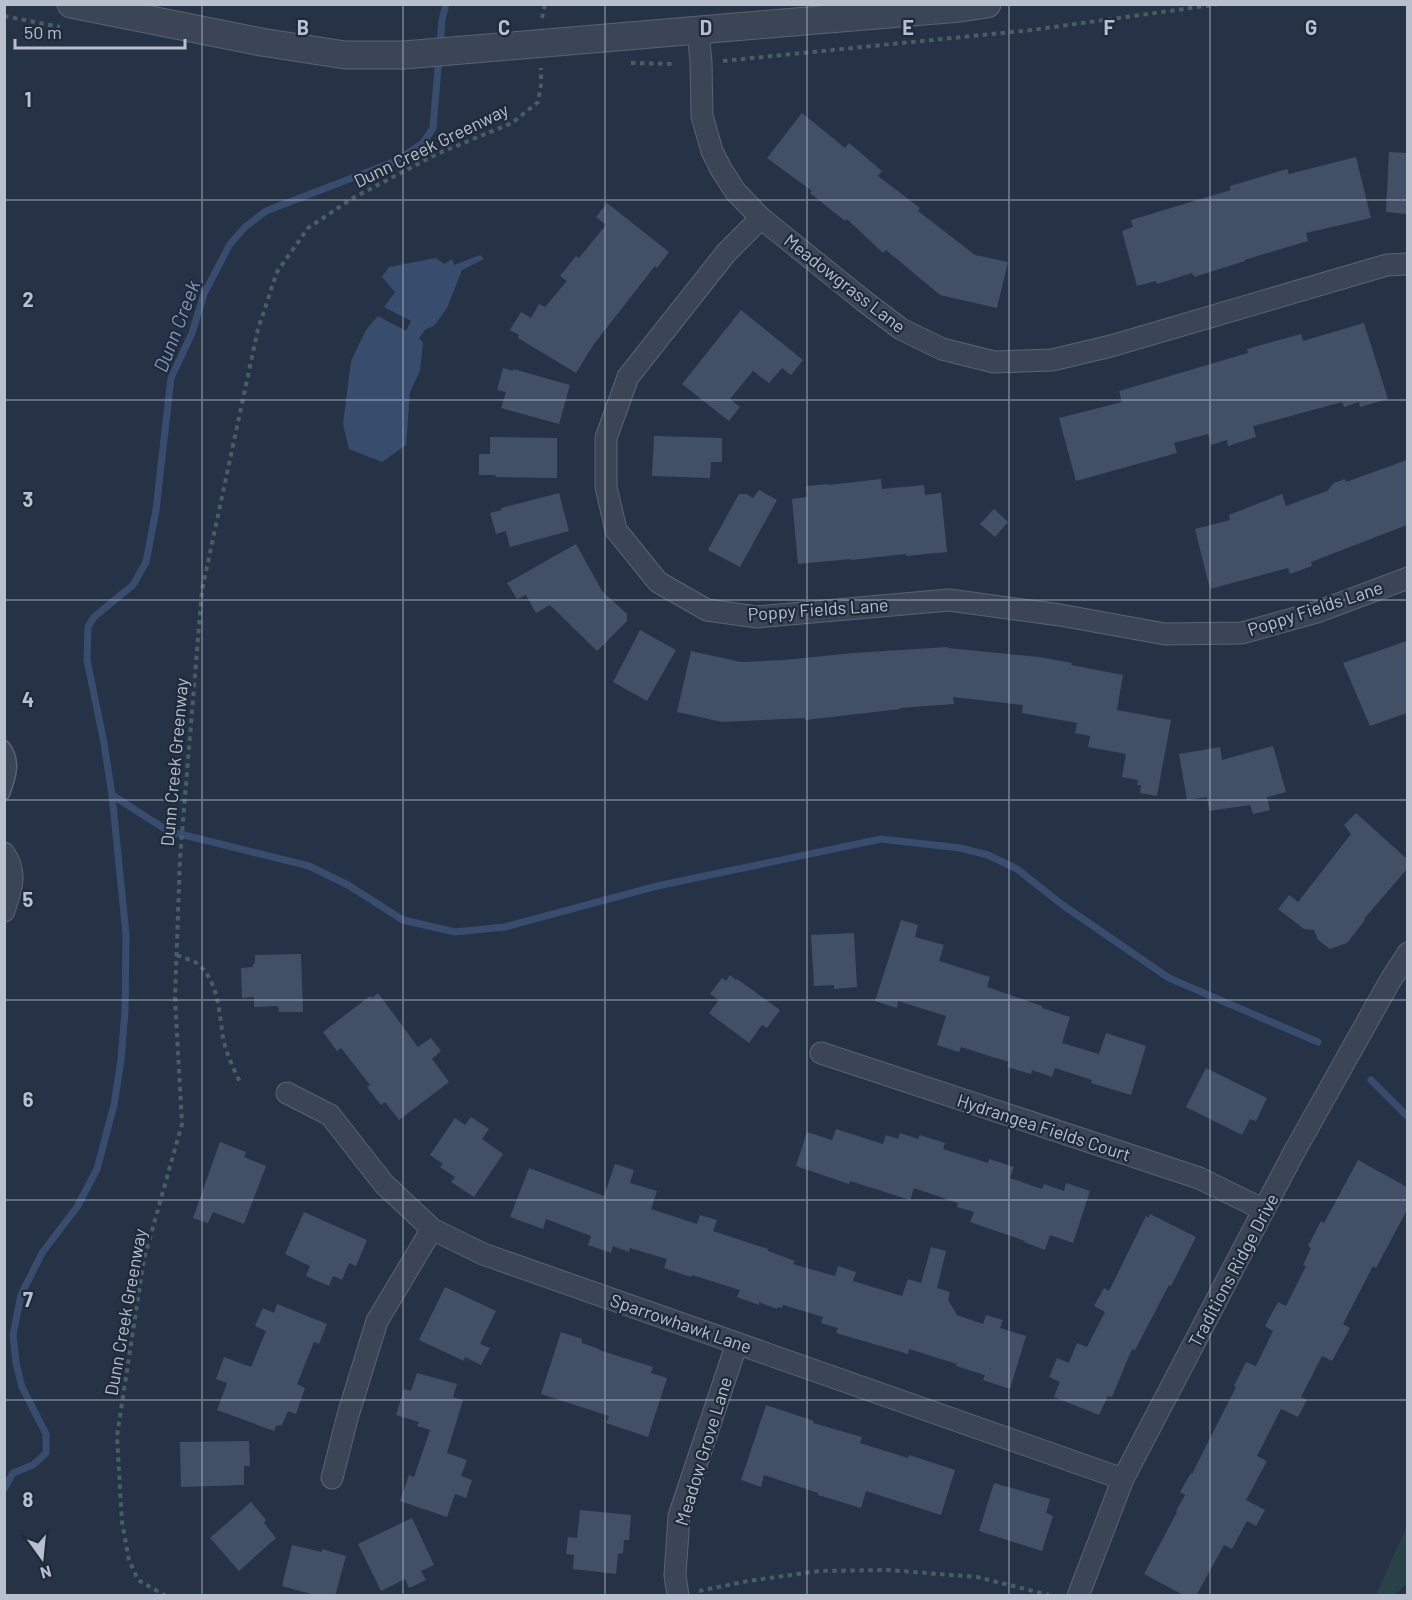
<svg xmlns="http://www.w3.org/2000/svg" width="1412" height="1600" viewBox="0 0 1412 1600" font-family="Barlow,sans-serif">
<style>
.green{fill:#284247}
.water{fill:#384d6e}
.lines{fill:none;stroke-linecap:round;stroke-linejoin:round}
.stream{stroke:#384d6e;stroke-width:7}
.building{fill:#425066}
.service-casing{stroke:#596372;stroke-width:13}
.minor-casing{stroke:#596372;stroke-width:23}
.tertiary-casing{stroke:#596372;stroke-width:29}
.path{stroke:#465f62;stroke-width:4;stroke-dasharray:4.5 4.5;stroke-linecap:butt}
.service{stroke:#3b4555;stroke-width:10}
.minor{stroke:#3b4555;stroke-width:21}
.tertiary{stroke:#3b4555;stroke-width:27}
.grid{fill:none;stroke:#b8c0ce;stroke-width:1.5;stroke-opacity:0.55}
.labels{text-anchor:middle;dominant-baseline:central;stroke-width:4.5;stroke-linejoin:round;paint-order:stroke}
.street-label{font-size:18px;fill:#b8c0ce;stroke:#1f2a3b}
.water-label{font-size:20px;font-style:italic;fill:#7d95b7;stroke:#1f2a3b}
.grid-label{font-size:20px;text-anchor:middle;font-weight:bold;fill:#b8c0ce;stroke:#1f2a3b;stroke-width:4.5;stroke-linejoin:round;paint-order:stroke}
</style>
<rect width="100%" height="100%" fill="#263346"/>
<path class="green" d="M1407 1526V1584L1394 1595H1376Z"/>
<path class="water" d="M480 255 484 259 462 270 447 308 434 326 426 329 419 338 423 343 420 371 410 392 406 445 382 462 349 449 343 424 351 361 366 330 378 316 406 331 411 321 384 307 395 292 382 277 389 267 436 258 444 264 452 259 454 265Z"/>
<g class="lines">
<path class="stream" d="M440 45 442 20 446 4
M112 795 168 831 309 866 348 885 403 920 455 932 505 927 657 886 881 839 960 848 988 855 1017 869 1064 906 1169 978 1318 1042
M1371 1080 1408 1117
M4 1489 13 1473 33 1465 46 1453V1434L22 1387 16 1363 13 1335 21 1295 42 1253 77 1207 97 1169 114 1105 121 1060 125 1011 126 934 112 795 104 743 87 660 88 627 94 617 133 585 146 562 156 510 171 378 192 333 204 294 230 244 245 227 266 211 396 161 423 143 433 128 439 56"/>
</g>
<path class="building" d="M802 113 845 148 849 143 882 171 878 176 920 208 918 211 975 255 1008 262 997 308 940 295 886 250 883 253 847 219 845 221 810 193 812 191 767 158Z
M1389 152 1407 153V214L1386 212Z
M1356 157 1371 218 1306 233 1308 241 1244 260 1245 261 1194 277 1192 273 1157 284 1156 281 1137 286 1122 231 1133 227 1131 220 1231 190 1230 186 1287 169 1289 174Z
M607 203 669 252 657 268 655 266 594 344 576 373 518 338 519 335 510 330 521 312 531 318 539 304 545 307 567 281 560 276 576 256 579 258 606 225 596 217Z
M741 310 803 360 791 375 782 368 769 383 753 371 730 399 740 407 729 421 682 384Z
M1364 323 1388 399 1360 407 1359 402 1344 407 1342 402 1253 426 1256 437 1228 446 1227 440 1211 445 1208 434 1174 443 1177 453 1076 481 1059 418 1122 402 1119 391 1248 353 1247 349 1301 334 1303 341Z
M503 368 513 371V369L570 385 559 424 501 408 506 392 497 390Z
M654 436 722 438V462H711L710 478 652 476Z
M490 437 557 438V478L496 477 495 475H479V454H490Z
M1407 460V525L1311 562 1312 566 1290 574 1288 568 1210 589 1195 529 1230 520 1229 515 1282 494 1286 506 1327 491 1334 483 1345 479 1346 482Z
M881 479 882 489 924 485 925 495 941 493 947 552 906 556V554L851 560V559L798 564 792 499 807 497 806 486 828 484 829 485Z
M759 490 777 500 740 567 708 550 739 494H746L753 498Z
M559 493 569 531 510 547 506 531 496 534 490 513 502 510 501 508Z
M994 509 1008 522 995 537 980 524Z
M576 544 602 591 627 614V621L597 651 550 605 536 613 526 595 517 599 507 583Z
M640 630 676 650 647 701 613 682Z
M1407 641V713L1370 726 1343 663Z
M948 647V648L1039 657 1072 663 1071 665 1123 675 1117 710 1171 720 1157 796 1140 793 1141 785H1137L1138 780 1122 777 1126 754 1088 747 1090 736 1075 733 1077 723 1022 713 1023 705 953 697 954 704 900 708V709L805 720V718L722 722 677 712 691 651 741 662 784 660 853 653Z
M1273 746 1286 792 1267 797 1270 810 1253 814 1250 805 1209 811 1207 797 1187 800 1179 754 1220 747 1222 760Z
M1356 813 1407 859V869L1364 919 1365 920 1347 943 1330 949 1318 940 1314 930 1304 929 1278 909 1289 895 1298 902 1351 834 1344 825Z
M901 920 918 925 915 937 944 945 939 961 990 977 987 987 1042 1006V1008L1070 1017 1062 1043 1099 1054 1106 1033 1146 1046 1131 1095 1091 1083 1092 1080 1055 1068 1052 1077 1032 1070 1031 1074 1007 1067 1009 1062 961 1047 959 1052 937 1045 946 1016 898 1001 897 1008 875 1001Z
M854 933 857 987 834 989V985L814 986 811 935Z
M301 954 303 1012H279L278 1006 254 1007V997L242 998 241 968 253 967V964L255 963V955Z
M730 975 736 980 737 979 780 1010 767 1028 762 1025 749 1043 709 1013 719 1000 710 994 722 978 726 981Z
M378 993 418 1047 431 1038 441 1051 432 1059 449 1082 399 1120 385 1102 381 1105 367 1087 370 1085 341 1048 337 1051 323 1032 370 996 372 998Z
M1206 1068 1267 1098 1256 1121 1250 1119 1242 1135 1186 1107Z
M471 1117 489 1129 482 1139 503 1154 474 1197 451 1182 455 1177 440 1167 443 1164 430 1155 455 1118 465 1125Z
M836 1129 883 1144 886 1135 898 1139 900 1133 918 1139 920 1135 945 1143 943 1149 988 1163 989 1159 1014 1167 1010 1178 1042 1189 1044 1184 1064 1191 1066 1183 1090 1191 1073 1243 1050 1235 1045 1250 1024 1242 1025 1241 970 1222 974 1212 957 1207 958 1203 914 1188 910 1200 850 1181 849 1184 796 1166 807 1132 832 1140Z
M220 1142 246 1152 244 1157 266 1166 244 1224 213 1212 208 1223 193 1218Z
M1358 1160 1407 1187V1210L1376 1268 1373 1266 1343 1324 1350 1328 1332 1361 1322 1356 1301 1397 1307 1400 1298 1417 1281 1409 1257 1456 1267 1461 1246 1500 1265 1510 1256 1526 1247 1521 1232 1549 1224 1545 1196 1596H1185L1144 1574 1177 1512 1176 1511 1185 1495 1180 1492 1191 1473 1192 1474 1236 1387 1234 1386 1246 1362 1256 1366 1273 1331 1265 1326 1278 1302 1286 1306 1306 1266 1303 1265 1311 1248 1308 1246 1321 1221 1324 1223Z
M615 1164 634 1170 630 1183 657 1191 651 1209 697 1224 700 1215 717 1220 713 1231 768 1249V1251L795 1261 793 1264 835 1276 838 1266 856 1272 853 1281 902 1296 908 1279 921 1283 931 1247 946 1251 937 1288 950 1292 948 1300 957 1315 983 1324 986 1315 1003 1320 1000 1328 1026 1336 1010 1389 983 1380 985 1375 956 1366 957 1364 909 1349 908 1354 836 1333 838 1328 821 1323 823 1317 783 1305 782 1308 778 1307 777 1309 759 1302V1305L737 1297 740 1290 692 1275 691 1277 664 1268 667 1259 630 1248 629 1252 613 1246 611 1253 588 1245 591 1236 546 1219 543 1229 510 1217 529 1168 604 1196Z
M304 1212 367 1240 356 1266 349 1263 342 1280 333 1276 329 1286 306 1276 310 1266 285 1254Z
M1150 1214 1196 1237 1171 1286 1169 1285 1135 1350 1132 1349 1112 1397 1108 1396 1099 1415 1054 1397 1060 1382 1049 1377 1057 1358 1069 1363 1077 1343 1087 1347 1105 1312 1094 1306 1104 1288 1109 1291 1146 1216 1149 1218Z
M445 1287 496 1311 480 1344 490 1348 481 1365 465 1357 464 1361 419 1340Z
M277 1304 327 1324 319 1344 314 1342 297 1384 305 1388 296 1414 288 1411 282 1425 276 1426 274 1431 217 1410 227 1383 216 1379 224 1357 251 1367 266 1331 255 1326 263 1308 274 1313Z
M561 1332 582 1339V1343L599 1349V1350L653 1367 651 1373 667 1378 648 1437 606 1423 609 1416 541 1394Z
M417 1373 457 1384 453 1397 463 1400 447 1453 467 1460 461 1476 472 1480 466 1498 455 1494 447 1517 400 1501 409 1475 414 1477 430 1430 417 1426 419 1422 396 1415 404 1389 411 1391Z
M766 1405 814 1421 813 1423 862 1437 860 1443 908 1458 909 1455 955 1470 941 1515 866 1491 861 1508 818 1495V1493L764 1475 761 1487 741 1480Z
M249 1441 250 1466H244V1485L181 1487 180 1442Z
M994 1483 1050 1499 1046 1513 1053 1516 1042 1551 979 1531Z
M251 1502 266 1520 264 1523 276 1538 239 1571 210 1538Z
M580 1510 631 1515 629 1540H624L623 1553 618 1554 616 1574 573 1569 574 1555 566 1554 568 1537 577 1538Z
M412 1518 434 1565 421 1571 426 1580 409 1588 405 1579 381 1591 358 1544Z
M292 1545 322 1552V1549L346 1556 335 1596H318L282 1586Z"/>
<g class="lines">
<defs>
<path id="service" d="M4 746C16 761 10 778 4 794"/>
<path id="minor" d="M698 31 701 62 702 116 712 151 721 169 735 191 761 218 864 301 901 329 942 349 994 362 1052 360 1111 346 1387 265 1408 264
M761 218 726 253 628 377 606 438V487L616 530 658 582 707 610 757 617 949 600 1060 615 1165 634 1242 633 1317 612 1408 578
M4 853C18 873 11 889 4 911
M821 1053 1199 1178 1264 1210
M287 1093 330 1115 384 1184 432 1229 483 1254 1123 1479
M332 1478 348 1415 377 1321 432 1229
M678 1596 675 1575 679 1516 737 1343
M1078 1596 1123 1479 1293 1154 1390 981 1408 953"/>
<path id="tertiary" d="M71 4 261 42 345 55H404L960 8 987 4"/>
</defs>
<use href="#service" class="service-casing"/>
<use href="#minor" class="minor-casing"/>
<use href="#tertiary" class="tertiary-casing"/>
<path class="path" d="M4 16 60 27
M542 18 545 4
M723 61 1032 30 1220 4
M631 63 676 64
M177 955C183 958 193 960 198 964 219 983 219 1012 223 1038 226 1053 233 1068 240 1082
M699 1591 748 1581 819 1571 888 1570 977 1577 1049 1595
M166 1596 138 1580 129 1560 122 1522 117 1436 144 1259 182 1124 175 998 180 858 202 590 258 329 277 272 308 228 353 198 437 154 512 123 538 102 541 85V68"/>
<use href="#service" class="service"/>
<use href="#minor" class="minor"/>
<use href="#tertiary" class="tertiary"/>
</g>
<path class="grid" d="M202 4V1596M403 4V1596M605 4V1596M807 4V1596M1009 4V1596M1210 4V1596M4 200H1408M4 400H1408M4 600H1408M4 800H1408M4 1000H1408M4 1200H1408M4 1400H1408"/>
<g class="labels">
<g class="street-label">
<text transform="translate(431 145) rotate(-26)">Dunn Creek Greenway</text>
<text transform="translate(845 283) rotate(38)">Meadowgrass Lane</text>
<text transform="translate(1315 608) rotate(-18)">Poppy Fields Lane</text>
<text transform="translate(818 609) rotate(-4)">Poppy Fields Lane</text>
<text transform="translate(174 762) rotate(-85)">Dunn Creek Greenway</text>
<text transform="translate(1044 1127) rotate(18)">Hydrangea Fields Court</text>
<text transform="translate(1233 1270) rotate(-62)">Traditions Ridge Drive</text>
<text transform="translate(125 1312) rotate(-80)">Dunn Creek Greenway</text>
<text transform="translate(681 1323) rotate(19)">Sparrowhawk Lane</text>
<text transform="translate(703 1451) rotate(-73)">Meadow Grove Lane</text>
</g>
<g class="water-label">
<text transform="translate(176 326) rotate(-69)">Dunn Creek</text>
</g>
</g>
<g class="grid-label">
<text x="303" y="35">B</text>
<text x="504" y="35">C</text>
<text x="706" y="35">D</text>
<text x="908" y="35">E</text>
<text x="1109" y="35">F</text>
<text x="1311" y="35">G</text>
<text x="28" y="107">1</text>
<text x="28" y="307">2</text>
<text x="28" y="507">3</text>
<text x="28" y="707">4</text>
<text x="28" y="907">5</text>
<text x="28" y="1107">6</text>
<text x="28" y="1307">7</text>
<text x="28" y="1507">8</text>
</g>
<rect width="1412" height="1600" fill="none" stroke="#b8c0ce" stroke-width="12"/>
<g transform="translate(42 1558) rotate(165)" stroke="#1f2a3b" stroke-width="4.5" paint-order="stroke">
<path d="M0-4.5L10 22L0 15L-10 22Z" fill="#b8c0ce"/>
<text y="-9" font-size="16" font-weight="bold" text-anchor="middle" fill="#b8c0ce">N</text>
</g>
<path d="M15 39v9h170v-9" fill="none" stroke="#b8c0ce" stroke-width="3"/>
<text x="24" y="39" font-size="18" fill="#b8c0ce" stroke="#1f2a3b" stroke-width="4.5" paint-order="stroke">50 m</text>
</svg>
